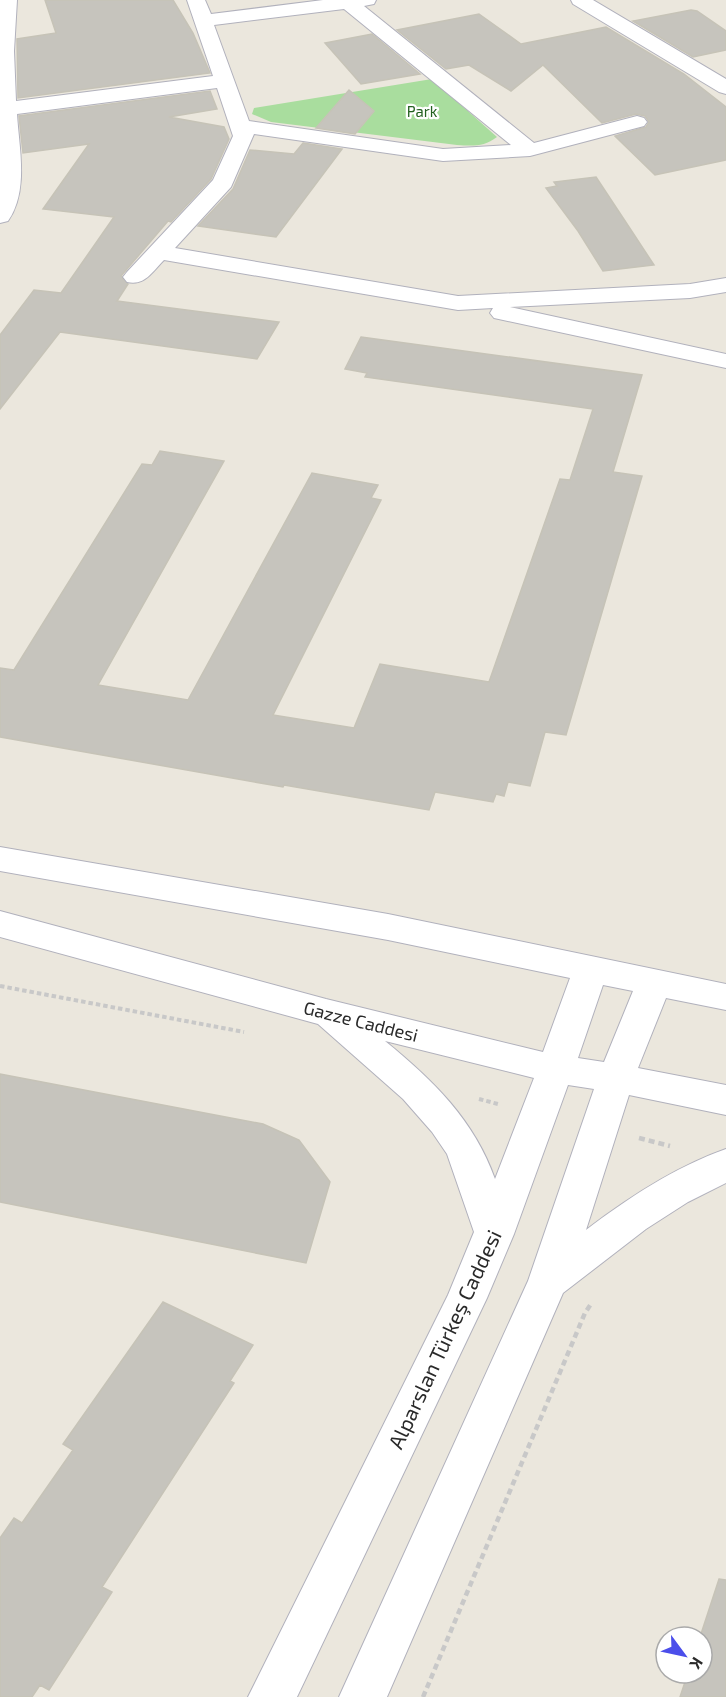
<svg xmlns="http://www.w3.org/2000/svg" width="726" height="1697" viewBox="0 0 726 1697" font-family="'Exo 2',sans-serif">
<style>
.green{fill:#a9dd9e}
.building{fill:#c6c4bd;stroke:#c6c3b7;stroke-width:1.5}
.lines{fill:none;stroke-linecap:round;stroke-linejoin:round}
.street-casing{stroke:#b1b1bc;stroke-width:2}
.secondary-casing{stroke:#b1b1bc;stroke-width:2}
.path-far1{stroke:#c8c8c8;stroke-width:4;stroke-dasharray:4.5 3;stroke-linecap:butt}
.path{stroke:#c8c8c8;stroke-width:4.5;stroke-dasharray:6 4;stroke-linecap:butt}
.street{fill:#fff;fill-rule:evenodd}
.secondary{fill:#fff;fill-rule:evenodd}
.labels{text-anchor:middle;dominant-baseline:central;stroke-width:4.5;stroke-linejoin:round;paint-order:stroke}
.far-park-label{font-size:15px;fill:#236120;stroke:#fff}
.street-label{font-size:18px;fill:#2a2a2a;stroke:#fff}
.near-street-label{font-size:21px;fill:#2a2a2a;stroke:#fff}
</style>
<rect width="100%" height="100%" fill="#ebe7dd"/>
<path class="green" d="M432 79 497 137C484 147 473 146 457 145L271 122 252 114 254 108Z"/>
<path class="building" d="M45 0H173L193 33 210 73 18 98 17 39 56 33Z
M691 10 697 11 726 31V50L693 57 633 21Z
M479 14 521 44 606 27 684 74 726 107V160L655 175 615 136 646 127 649 122 645 116 636 114 602 123 543 65 511 91 469 65 446 69 397 30Z
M372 34 420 74 361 84 325 43Z
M349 90 374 111 355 134 316 128Z
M210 91 217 109 169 117 224 127 229 139 211 179 171 222 168 221 121 276 128 284 117 301 279 322 257 359 60 332 0 409V335L34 290 61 293 114 217 43 209 89 144 23 153 19 116Z
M303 143 342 149 276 237 198 226 233 189 250 150 294 154Z
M596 177 631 230 654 265 603 271 578 231 546 188 557 186 554 182Z
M361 337 642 375 613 472 642 476 566 735 545 732 530 786 508 782 504 796 496 794 493 802 435 792 429 810 284 785 283 787 0 737V668L14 670 142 464 152 465 160 451 224 461 98 685 188 700 312 473 378 485 371 498 381 500 273 715 354 728 380 664 489 682 560 479 570 480 593 409 365 377 367 373 345 369Z
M0 1074 263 1124 299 1140 330 1182 306 1263 0 1202Z
M163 1302 253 1345 230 1381 234 1383 102 1587 112 1592 49 1690 40 1685 32 1697H0V1538L14 1518 22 1523 73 1450 63 1444Z
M719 1579 726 1580V1697H680L688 1673H702V1637H700Z"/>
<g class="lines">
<defs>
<path id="street" d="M0 0H17L14 51 16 101 213 76 187 0H205L211 14 323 0H376L374 4 364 6 534 143 637 116 644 118 647 122 644 126 530 156 443 161 254 134 231 187 175 248 458 296 690 284 726 278V292L690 298 510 307 726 354V368L494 318 490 313 493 308 458 310 164 260C152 272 145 286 127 282L123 277 127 272 213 180 233 136 217 88 17 114C19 148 29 191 8 221L0 223ZM344 9 511 145 443 149 249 121 214 25Z
M571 0H593L726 79V94L719 92 573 4Z"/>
<path id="secondary" d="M0 847 388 914 726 984V1010L666 998 638 1068 726 1085V1115L629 1095 586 1230C628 1198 675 1167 726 1149V1183L688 1202 646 1229 563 1293 387 1697H339L528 1281 594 1089 568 1085 514 1234 487 1298 297 1697H248L448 1295 474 1232 447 1154 432 1132 403 1099 318 1024 0 937V911L326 999 543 1052 570 978 388 940 0 871ZM603 985 633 991 604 1062 578 1058ZM385 1041 534 1078 495 1179C474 1120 433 1080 385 1041Z"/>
</defs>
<use href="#street" class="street-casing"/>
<use href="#secondary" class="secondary-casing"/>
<path class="path-far1" d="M0 986 244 1032
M479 1099 498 1104"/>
<path class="path" d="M639 1138 670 1146
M423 1697 585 1313 591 1304"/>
<use href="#street" class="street"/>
<use href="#secondary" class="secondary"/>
</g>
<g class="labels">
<g class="far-park-label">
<text x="422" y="111">Park</text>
</g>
<g class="street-label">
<text transform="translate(361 1021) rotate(14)">Gazze Caddesi</text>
</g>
<g class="near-street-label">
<text transform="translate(444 1339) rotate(-65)">Alparslan Türkeş Caddesi</text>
</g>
</g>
<g transform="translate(684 1655) rotate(123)"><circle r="28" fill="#ffffff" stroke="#aaaaaa" stroke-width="1.5"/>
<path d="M0-4.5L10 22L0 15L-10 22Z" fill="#4b4eea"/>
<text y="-9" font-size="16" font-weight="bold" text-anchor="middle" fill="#2a2a2a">K</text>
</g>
</svg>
